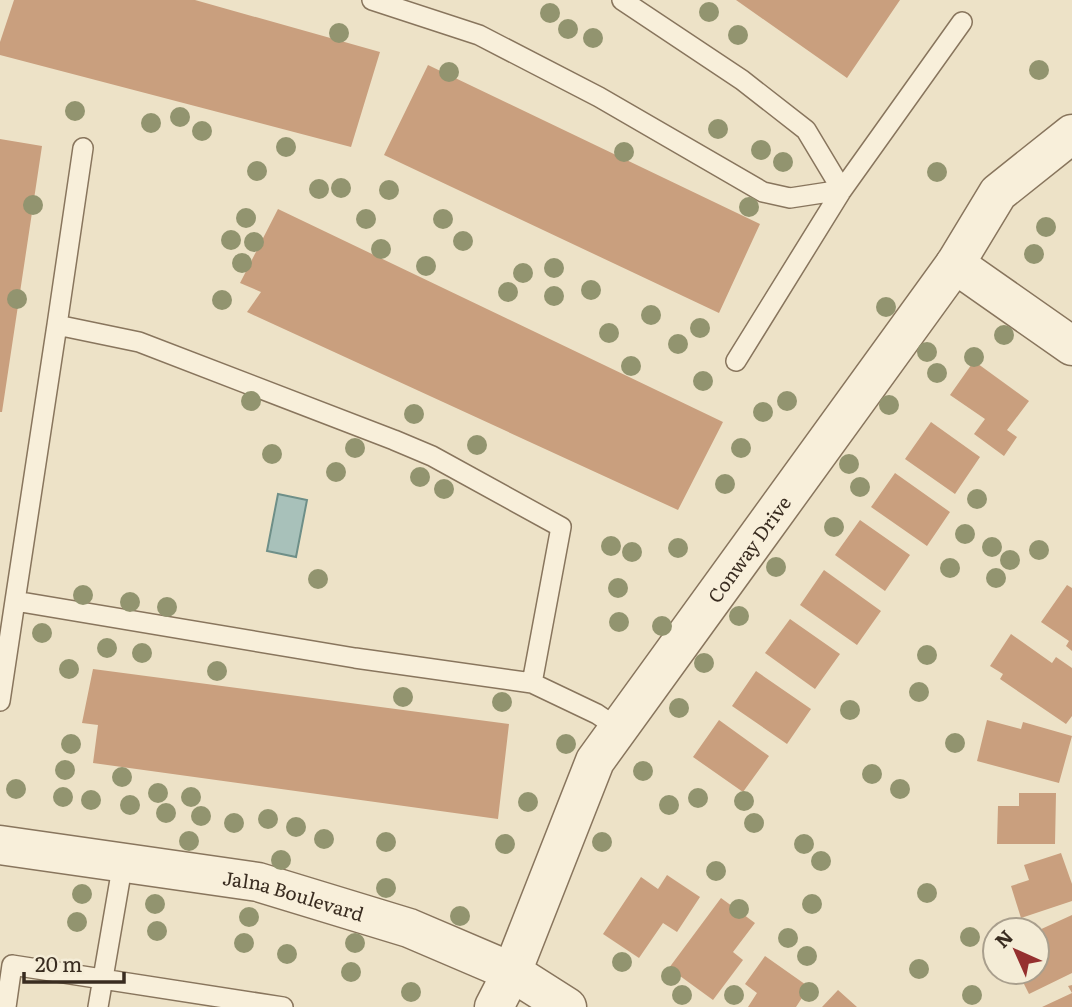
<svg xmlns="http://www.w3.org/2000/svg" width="1072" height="1007" viewBox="0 0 1072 1007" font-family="Literata,serif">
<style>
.water{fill:#a8c1ba;stroke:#6e8f88;stroke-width:2}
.building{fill:#c99f7e}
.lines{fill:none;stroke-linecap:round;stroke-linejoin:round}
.service-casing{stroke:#88755d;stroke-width:22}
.minor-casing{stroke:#88755d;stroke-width:41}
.tertiary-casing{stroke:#88755d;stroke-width:41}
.service{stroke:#f8efda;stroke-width:19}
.minor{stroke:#f8efda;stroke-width:38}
.tertiary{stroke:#f8efda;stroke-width:38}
.tree{fill:#92946f}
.labels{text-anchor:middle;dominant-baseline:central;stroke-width:6;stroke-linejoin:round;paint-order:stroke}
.street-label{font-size:19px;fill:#392c20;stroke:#f4ecd6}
</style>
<rect width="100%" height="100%" fill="#ede2c7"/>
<path class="water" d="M278 494 307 500 296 557 267 551Z"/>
<path class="building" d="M14 0H195L380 52 351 147 0 55V42Z
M736 0H900L847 78Z
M428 65 760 224 719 313 384 155Z
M0 139 42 146 2 412H0Z
M278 209 723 422 678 510 247 312 261 292 240 283Z
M974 361 1029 401 1007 430 1017 437 1004 456 974 434 985 419 950 395Z
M931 422 980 457 955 494 905 459Z
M895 473 950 512 927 546 871 507Z
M860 520 910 555 885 591 835 555Z
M824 570 881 611 857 645 800 605Z
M1067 585 1072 588V651L1066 646 1069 641 1041 622Z
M790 619 840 654 815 689 765 653Z
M1011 634 1052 663 1056 657 1072 668V716L1066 724 1000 679 1003 674 990 666Z
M93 669 509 724 498 819 93 763 98 725 82 723Z
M756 671 811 709 787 744 732 706Z
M719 720 769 756 743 792 693 757Z
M987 720 1021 729 1023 722 1072 736 1059 783 977 761Z
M1019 793H1056L1055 844H997L998 806H1019Z
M1061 853 1072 884V901L1021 918 1011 886 1029 880 1024 865Z
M667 875 700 897 677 932 663 923 639 958 603 934 641 877 658 889Z
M721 898 755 923 733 952 743 960 713 1000 669 968Z
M1072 915V973L1029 994 1018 972H1037V931Z
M765 956 809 987 796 1007H748L757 993 745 984Z
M1072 985V1007H1042L1072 993 1068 986Z
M838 990 857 1007H822Z"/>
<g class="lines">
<defs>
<path id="service" d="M372 0 479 35 599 97 763 192 790 198 842 190
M622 0 742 80 806 130 842 190
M57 325 83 148
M736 361 842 190 962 22
M532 683 561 527 432 456 394 440 139 342 57 325 15 601 355 658 532 683 597 714 619 729
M0 701 15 601
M6 1007 12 965 283 1007
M98 1007 123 862"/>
<g id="minor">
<path d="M955 264 1072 346"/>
<path id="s1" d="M494 1007 512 972 595 761 955 264 998 193 1072 134"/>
</g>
<g id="tertiary">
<path id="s2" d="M0 845 258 882 409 928 512 972 567 1007"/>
</g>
</defs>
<use href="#service" class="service-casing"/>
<use href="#minor" class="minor-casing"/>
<use href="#tertiary" class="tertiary-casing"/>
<use href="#service" class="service"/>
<use href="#minor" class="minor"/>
<use href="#tertiary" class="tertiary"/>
</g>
<g class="tree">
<circle cx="709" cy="12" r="10"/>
<circle cx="550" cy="13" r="10"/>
<circle cx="568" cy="29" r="10"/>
<circle cx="339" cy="33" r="10"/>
<circle cx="738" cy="35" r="10"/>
<circle cx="593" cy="38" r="10"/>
<circle cx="1039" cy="70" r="10"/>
<circle cx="449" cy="72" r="10"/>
<circle cx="75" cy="111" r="10"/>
<circle cx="180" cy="117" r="10"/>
<circle cx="151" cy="123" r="10"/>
<circle cx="718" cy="129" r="10"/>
<circle cx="202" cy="131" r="10"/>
<circle cx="286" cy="147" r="10"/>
<circle cx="761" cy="150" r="10"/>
<circle cx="624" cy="152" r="10"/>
<circle cx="783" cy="162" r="10"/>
<circle cx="257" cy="171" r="10"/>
<circle cx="937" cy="172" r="10"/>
<circle cx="341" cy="188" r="10"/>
<circle cx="319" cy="189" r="10"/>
<circle cx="389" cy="190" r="10"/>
<circle cx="33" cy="205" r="10"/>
<circle cx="749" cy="207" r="10"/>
<circle cx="246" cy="218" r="10"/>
<circle cx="366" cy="219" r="10"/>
<circle cx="443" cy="219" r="10"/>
<circle cx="1046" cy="227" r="10"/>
<circle cx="231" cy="240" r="10"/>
<circle cx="463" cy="241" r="10"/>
<circle cx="254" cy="242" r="10"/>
<circle cx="381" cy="249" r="10"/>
<circle cx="1034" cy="254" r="10"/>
<circle cx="242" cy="263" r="10"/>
<circle cx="426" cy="266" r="10"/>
<circle cx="554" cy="268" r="10"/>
<circle cx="523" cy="273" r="10"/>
<circle cx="591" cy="290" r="10"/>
<circle cx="508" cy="292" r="10"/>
<circle cx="554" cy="296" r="10"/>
<circle cx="17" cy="299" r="10"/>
<circle cx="222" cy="300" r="10"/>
<circle cx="886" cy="307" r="10"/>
<circle cx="651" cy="315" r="10"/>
<circle cx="700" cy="328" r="10"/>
<circle cx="609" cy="333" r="10"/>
<circle cx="1004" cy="335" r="10"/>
<circle cx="678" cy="344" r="10"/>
<circle cx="927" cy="352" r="10"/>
<circle cx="974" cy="357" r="10"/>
<circle cx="631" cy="366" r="10"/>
<circle cx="937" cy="373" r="10"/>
<circle cx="703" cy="381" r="10"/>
<circle cx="251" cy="401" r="10"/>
<circle cx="787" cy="401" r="10"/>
<circle cx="889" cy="405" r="10"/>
<circle cx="763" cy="412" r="10"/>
<circle cx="414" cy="414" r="10"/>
<circle cx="477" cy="445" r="10"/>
<circle cx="355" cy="448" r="10"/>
<circle cx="741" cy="448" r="10"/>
<circle cx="272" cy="454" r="10"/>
<circle cx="849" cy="464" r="10"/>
<circle cx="336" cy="472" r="10"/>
<circle cx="420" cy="477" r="10"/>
<circle cx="725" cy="484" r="10"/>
<circle cx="860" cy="487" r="10"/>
<circle cx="444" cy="489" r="10"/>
<circle cx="977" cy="499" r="10"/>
<circle cx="834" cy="527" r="10"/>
<circle cx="965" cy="534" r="10"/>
<circle cx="611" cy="546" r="10"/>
<circle cx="992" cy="547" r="10"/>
<circle cx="678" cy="548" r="10"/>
<circle cx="1039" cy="550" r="10"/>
<circle cx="632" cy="552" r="10"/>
<circle cx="1010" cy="560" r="10"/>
<circle cx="776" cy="567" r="10"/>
<circle cx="950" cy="568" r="10"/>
<circle cx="996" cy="578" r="10"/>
<circle cx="318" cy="579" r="10"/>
<circle cx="618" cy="588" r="10"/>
<circle cx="83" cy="595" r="10"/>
<circle cx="130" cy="602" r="10"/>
<circle cx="167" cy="607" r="10"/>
<circle cx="739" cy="616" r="10"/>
<circle cx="619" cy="622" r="10"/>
<circle cx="662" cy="626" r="10"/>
<circle cx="42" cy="633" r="10"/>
<circle cx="107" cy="648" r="10"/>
<circle cx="142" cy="653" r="10"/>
<circle cx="927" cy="655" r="10"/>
<circle cx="704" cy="663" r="10"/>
<circle cx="69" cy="669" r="10"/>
<circle cx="217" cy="671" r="10"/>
<circle cx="919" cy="692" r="10"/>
<circle cx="403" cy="697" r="10"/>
<circle cx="502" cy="702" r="10"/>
<circle cx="679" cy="708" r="10"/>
<circle cx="850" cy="710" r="10"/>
<circle cx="955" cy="743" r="10"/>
<circle cx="71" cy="744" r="10"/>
<circle cx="566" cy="744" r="10"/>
<circle cx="65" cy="770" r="10"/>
<circle cx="643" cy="771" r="10"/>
<circle cx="872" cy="774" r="10"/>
<circle cx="122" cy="777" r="10"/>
<circle cx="16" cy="789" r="10"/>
<circle cx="900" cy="789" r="10"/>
<circle cx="158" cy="793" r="10"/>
<circle cx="63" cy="797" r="10"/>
<circle cx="191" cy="797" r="10"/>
<circle cx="698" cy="798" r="10"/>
<circle cx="91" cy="800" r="10"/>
<circle cx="744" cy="801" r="10"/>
<circle cx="528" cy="802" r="10"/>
<circle cx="130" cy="805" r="10"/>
<circle cx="669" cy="805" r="10"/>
<circle cx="166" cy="813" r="10"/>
<circle cx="201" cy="816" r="10"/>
<circle cx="268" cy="819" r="10"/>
<circle cx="234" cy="823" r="10"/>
<circle cx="754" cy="823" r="10"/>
<circle cx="296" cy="827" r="10"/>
<circle cx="324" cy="839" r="10"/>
<circle cx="189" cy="841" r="10"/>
<circle cx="386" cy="842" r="10"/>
<circle cx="602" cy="842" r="10"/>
<circle cx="505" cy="844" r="10"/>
<circle cx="804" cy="844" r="10"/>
<circle cx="281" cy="860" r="10"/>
<circle cx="821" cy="861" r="10"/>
<circle cx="716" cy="871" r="10"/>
<circle cx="386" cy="888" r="10"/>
<circle cx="927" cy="893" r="10"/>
<circle cx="82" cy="894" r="10"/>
<circle cx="155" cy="904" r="10"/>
<circle cx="812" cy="904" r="10"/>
<circle cx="739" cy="909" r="10"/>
<circle cx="460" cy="916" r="10"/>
<circle cx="249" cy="917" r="10"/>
<circle cx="77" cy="922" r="10"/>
<circle cx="157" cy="931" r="10"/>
<circle cx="970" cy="937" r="10"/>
<circle cx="788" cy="938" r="10"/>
<circle cx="244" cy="943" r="10"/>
<circle cx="355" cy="943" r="10"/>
<circle cx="287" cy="954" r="10"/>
<circle cx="807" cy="956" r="10"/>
<circle cx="622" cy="962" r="10"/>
<circle cx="919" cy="969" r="10"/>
<circle cx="351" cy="972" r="10"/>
<circle cx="671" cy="976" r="10"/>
<circle cx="411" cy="992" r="10"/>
<circle cx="809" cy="992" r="10"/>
<circle cx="682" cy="995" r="10"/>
<circle cx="734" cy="995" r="10"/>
<circle cx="972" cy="995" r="10"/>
</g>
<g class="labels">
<g class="street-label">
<text stroke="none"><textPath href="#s1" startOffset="528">Conway Drive</textPath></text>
<text stroke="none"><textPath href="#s2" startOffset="298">Jalna Boulevard</textPath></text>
</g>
</g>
<g transform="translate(1016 951) rotate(315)"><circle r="33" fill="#f4ecd6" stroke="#a99f8d" stroke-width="2"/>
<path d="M0-5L12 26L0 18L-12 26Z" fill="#95302f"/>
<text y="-10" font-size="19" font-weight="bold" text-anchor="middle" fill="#392c20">N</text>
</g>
<path d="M24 972v10h100v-10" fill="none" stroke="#392c20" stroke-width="3.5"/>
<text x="35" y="972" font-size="21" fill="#392c20" stroke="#f4ecd6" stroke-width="5" paint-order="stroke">20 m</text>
</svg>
